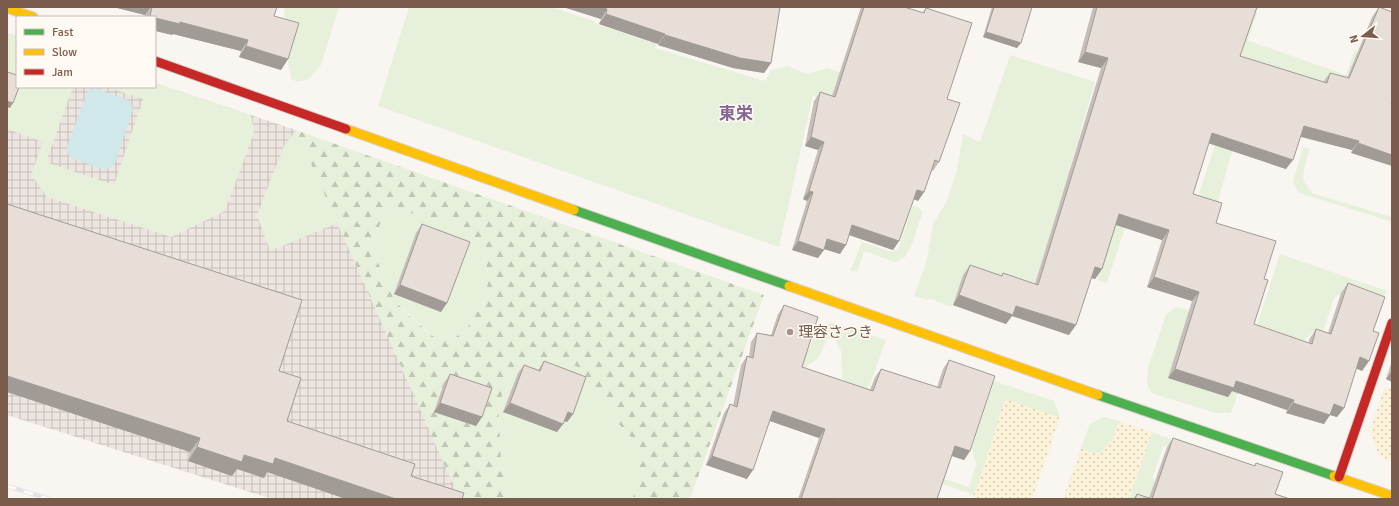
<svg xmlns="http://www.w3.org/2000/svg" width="1399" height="506" viewBox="0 0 1399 506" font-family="Signika,'Noto Sans JP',sans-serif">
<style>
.industrial{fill:url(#industrial-grid)}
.grass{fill:#e7f0db}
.forest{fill:url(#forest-firs);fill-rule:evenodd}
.sand{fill:url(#sand-dots)}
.water{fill:#d0e8ea}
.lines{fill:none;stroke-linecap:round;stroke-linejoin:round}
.fast-casing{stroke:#d9d2cb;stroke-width:11}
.slow-casing{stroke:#d9d2cb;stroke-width:11}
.jam-casing{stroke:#d9d2cb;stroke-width:11}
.fast{stroke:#4caf50;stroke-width:9}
.slow{stroke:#ffc107;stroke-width:9}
.jam{stroke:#c62828;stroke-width:9}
.rail-casing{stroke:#e6e3e7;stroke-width:4.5}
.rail{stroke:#fffaf3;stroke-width:3;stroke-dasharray:9;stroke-linecap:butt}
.wall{fill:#c6bfb9}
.shaded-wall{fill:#a19b96}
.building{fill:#e6ded7;stroke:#a19b96}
.poi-dot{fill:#a69286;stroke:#fffaf3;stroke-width:1.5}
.labels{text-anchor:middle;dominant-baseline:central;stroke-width:3;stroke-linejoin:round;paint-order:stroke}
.poi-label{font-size:15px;fill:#7a5c4d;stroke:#fffaf3;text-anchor:start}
.quarter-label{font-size:17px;font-weight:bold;fill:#846695;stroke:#fffaf3}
</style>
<defs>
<pattern id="industrial-grid" width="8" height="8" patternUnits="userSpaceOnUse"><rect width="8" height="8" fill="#ede5e0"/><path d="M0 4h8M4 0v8" fill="none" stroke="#c5bdb8"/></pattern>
<pattern id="forest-firs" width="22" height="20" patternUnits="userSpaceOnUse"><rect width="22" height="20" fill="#e7f0db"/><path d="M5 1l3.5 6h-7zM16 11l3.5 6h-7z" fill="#c0c6b4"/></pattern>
<pattern id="sand-dots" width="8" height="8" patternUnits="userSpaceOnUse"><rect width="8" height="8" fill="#fbf2d9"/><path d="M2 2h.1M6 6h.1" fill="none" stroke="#d0c7b2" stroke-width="1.8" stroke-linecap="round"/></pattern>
</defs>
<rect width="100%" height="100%" fill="#f9f5f0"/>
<path class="industrial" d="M7 33 17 36V87H155V83L296 130 460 499H272L7 415Z"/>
<path class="grass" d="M284 7H339L321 65 309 79 298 82 291 79 288 61 294 39 285 19Z
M409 7H552L593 21 597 24 650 42 662 7H668L655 48 765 81 771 70 787 66 808 74 827 68 880 86 873 104 818 99 813 95 779 247 378 106Z
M1254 7H1259L1248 39 1249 41 1346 75 1355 50 1371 59 1392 97V104L1357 92 1323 83 1317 79 1257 63 1216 208 1196 202 1216 142 1206 57Z
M7 33 17 36V81L7 85Z
M1010 55 1095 82 1069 171 1106 182 1132 206 1107 283 1097 280 1109 241 1101 208 1062 194 1032 297 964 275 952 307 928 298 927 300 914 296 926 264 933 224 947 201 957 170 963 134 980 142Z
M155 83 251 115 254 133 225 211 171 237 47 197 31 175 43 142 7 129V98L17 87H73L46 162 114 185 143 99 107 87H155Z
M296 130 338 223 270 251 257 215 284 146Z
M1303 147 1310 149 1305 164 1303 180 1312 193 1392 217V222L1299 193 1293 182Z
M913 205 923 211 912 244 905 257 895 262 864 251 857 272 850 271 862 242 891 252 898 249Z
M387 211 417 214 457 223 482 243 489 278 484 301 466 330 454 338 434 337 394 300 370 244Z
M1280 254 1387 291 1381 302 1348 290 1334 298 1322 335 1313 332 1303 341 1302 347 1255 331Z
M1176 307 1190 310 1168 378 1243 345 1238 393 1231 413H1216L1151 393 1147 384 1148 367 1166 315Z
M830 322 886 340 863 403 846 387 842 376 841 351 835 339H827C823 350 819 361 807 365V372L795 396 800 354 808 350 818 329 826 328Z
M544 357 576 366 609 402 617 422 644 451 633 499H524L506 490 501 460 498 403 519 364Z
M994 381 1054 401 1060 418 1005 399 983 470 974 495 908 472 910 468 969 487 976 465 972 448Z
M1104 417 1119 421 1113 440 1101 452 1091 453 1081 448 1090 424Z
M1152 432 1231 461 1171 445 1163 447 1153 476 1155 487 1186 499 1129 498Z"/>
<path class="forest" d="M296 130 764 295 690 499H633L643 450 617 422 609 402 576 366 544 357 519 364 498 403 501 460 506 490 524 499H460ZM387 211 417 214 457 223 482 243 489 278 484 301 466 330 454 338 434 337 411 317 394 300 370 244Z"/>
<path class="sand" d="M1385 387 1392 390V461L1379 456 1370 431Z
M1005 399 1060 418 1032 499H972L983 470Z
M1119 421 1152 432 1129 499H1063L1081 448 1091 453 1101 452 1113 439Z"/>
<path class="water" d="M96 88 130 101 133 109 114 166 106 170 70 158 66 150 88 90Z"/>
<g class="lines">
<defs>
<path id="fast" d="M574 210 789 286
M1098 395 1334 476"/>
<path id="slow" d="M7 8 33 17
M346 129 574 210
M789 286 1098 395
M1334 476 1392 496"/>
<path id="jam" d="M155 61 346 129
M1339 477 1392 323"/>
</defs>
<use href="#fast" class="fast-casing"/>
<use href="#slow" class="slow-casing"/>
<use href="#jam" class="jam-casing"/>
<use href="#fast" class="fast"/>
<use href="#slow" class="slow"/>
<use href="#jam" class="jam"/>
<defs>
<path id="rail" d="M7 486 49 499"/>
</defs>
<use href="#rail" class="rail-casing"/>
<use href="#rail" class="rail"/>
</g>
<path class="wall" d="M113 7H277L274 16 288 59 281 70 239 57 241 51 173 34 172 35 155 17H145V15Z
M563 7H780L771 63 764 73 733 68 658 45V44L599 24 601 19Z
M861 7H904L922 13 926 8 947 99 939 162 933 171 932 170 924 192 918 201 914 199 899 241 893 250 849 235 840 254 824 249 818 258 792 250 807 201 803 199 818 150 805 146 814 101 820 92 832 96Z
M992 7H1032L1021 43 1017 48 983 37Z
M1093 7H1257L1240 56 1323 82 1330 73 1347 78 1372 17 1379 7 1392 101 1351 153 1352 150 1301 137 1286 169 1208 143 1193 194 1216 223 1264 279 1254 324 1308 343 1310 338 1316 329 1328 333 1341 293 1348 283 1373 331 1369 361 1362 371 1356 368 1344 408 1337 417 1330 415 1324 424 1286 413 1287 410 1232 391 1228 397 1168 378 1192 301 1147 287 1162 240 1116 225 1102 269 1095 279 1091 278 1069 335 1012 316 1006 324 953 305 963 275 970 265 1001 276 1003 273 1035 284 1101 68 1078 62Z
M7 204 279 371 287 421 462 499H346L267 472 264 478 237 469 232 476 188 461 190 452 7 392Z
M422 224 441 312 394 294 416 233Z
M784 305 802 367 870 390 875 377 881 369 937 387 943 369 949 360 970 451 964 460 952 456 937 499H798L819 438 770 421 747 479 706 465 724 413 730 404 733 406 741 365 747 356 749 357 751 342 757 333 771 335 778 314Z
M544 361 573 414 567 422 564 421 563 424 557 432 503 412 518 373 524 365 538 370Z
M1392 361V382L1386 379Z
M450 374 482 417 476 426 434 412 444 383Z
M1173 438 1254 466 1256 463 1275 494 1290 499H1133L1137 494 1149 498 1167 447Z"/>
<path class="shaded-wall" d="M113 7H151L145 15Z
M563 7H600L607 9 601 19Z
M606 14 665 34 658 44 599 24Z
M155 18 180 22 248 40 241 51 173 34 172 35 155 31Z
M986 32 1021 43 1017 48 983 37Z
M665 35 771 63 764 73 733 68 658 45Z
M246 46 288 59 281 70 239 57Z
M1085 52 1108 58 1101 68 1078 62Z
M7 101 13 103 10 108 7 107Z
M1304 126 1359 141 1352 150 1298 136Z
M1212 133 1293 160 1286 169 1205 142Z
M811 137 824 142 818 150 805 146Z
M1358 143 1392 155V166L1351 153Z
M917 190 924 192 918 201 911 198Z
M809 191 813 192 807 201 803 199Z
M1119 214 1169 230 1162 240 1113 224Z
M852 225 899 241 893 250 846 234Z
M827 239 846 245 840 254 821 248Z
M798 241 824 250 818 258 792 250Z
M1095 267 1102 269 1095 279 1088 277Z
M1154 277 1199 292 1192 301 1147 287Z
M400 285 447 303 441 312 394 294Z
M959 295 1016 306 1076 325 1069 335 1012 316 1006 324 953 305Z
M1360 357 1369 361 1362 371 1353 367Z
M1175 369 1236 381 1294 400 1287 410 1232 391 1228 397 1168 378Z
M1392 371V382L1386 379Z
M7 376 200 438 190 452 7 392Z
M440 403 482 417 476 426 434 412Z
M510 403 563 424 557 432 503 412Z
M1293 403 1334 404 1344 408 1337 417 1330 415 1324 424 1286 413Z
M773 411 825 429 819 438 767 420Z
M568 412 573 414 567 422 562 420Z
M955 446 970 451 964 460 949 455Z
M197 447 244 455 275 458 396 499H346L267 472 264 478 237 469 232 476 188 461Z
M712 456 753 470 747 479 706 465Z"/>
<path class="building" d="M152 7H277L274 16 299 23 288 59 246 46 248 40 180 22V24L155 18V17L150 16Z
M600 7H780L771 63 740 58 665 35V34L606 14 607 9Z
M864 7H904L924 13 926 8 972 23 947 99 960 103 939 162 935 160 924 192 917 190 899 241 852 225 846 245 827 239 824 250 798 241 813 192 809 191 824 142 811 137 820 92 835 97Z
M994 7H1032L1021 43 986 32Z
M1097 7H1257L1240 56 1327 83 1330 73 1349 78 1379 7 1392 12V101L1391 104H1392V155L1358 143 1359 141 1304 126 1293 160 1212 133 1193 194 1222 203 1216 223 1276 241 1264 279 1268 280 1254 324 1312 344 1316 329 1331 334 1348 283 1385 297 1373 331 1379 333 1369 361 1360 357 1344 408 1334 404 1330 415 1293 403 1294 400 1236 381 1234 388 1175 369 1199 292 1154 277 1169 230 1119 214 1102 269 1095 267 1076 325 1016 306 1013 315 959 295 970 265 1002 276 1003 273 1038 285 1108 58 1085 52Z
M7 72 17 75V87H19L13 103 7 101Z
M7 204 302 300 279 371 301 378 287 421 415 464 411 476 464 493 462 499H396L275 458 273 464 244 455 242 462 197 447 200 438 7 376Z
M422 224 470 242 447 303 400 285Z
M784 305 818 317 802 367 873 391 881 369 940 388 949 360 995 376 970 451 955 446 937 499H836L833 498V499H801L825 429 773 411 753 470 712 456 730 404 737 407 747 356 753 358 757 333 773 336Z
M544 361 586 377 573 414 568 412 563 424 510 403 524 365 540 371Z
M450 374 492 388 482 417 440 403Z
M1173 438 1255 466 1256 463 1283 472 1275 494 1290 499H1135L1137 494 1152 499Z"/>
<circle class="poi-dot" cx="790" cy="332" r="4"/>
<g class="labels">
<g class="poi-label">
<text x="798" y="332">理容さつき</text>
</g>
<g class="quarter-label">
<text x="736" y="113">東栄</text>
</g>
</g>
<rect width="1399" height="506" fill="none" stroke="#7a5c4d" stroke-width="16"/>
<rect x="16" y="16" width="140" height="72" fill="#fffaf3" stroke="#cabbb1"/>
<rect x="24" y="29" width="20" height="6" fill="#4caf50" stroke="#cabbb1"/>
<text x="52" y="36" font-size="12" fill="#7a5c4d">Fast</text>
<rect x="24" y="49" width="20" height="6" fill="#ffc107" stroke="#cabbb1"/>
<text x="52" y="56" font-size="12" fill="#7a5c4d">Slow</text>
<rect x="24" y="69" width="20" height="6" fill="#c62828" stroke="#cabbb1"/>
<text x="52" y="76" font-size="12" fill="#7a5c4d">Jam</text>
<g transform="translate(1363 36) rotate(253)" stroke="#fffaf3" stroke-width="3" paint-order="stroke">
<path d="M0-3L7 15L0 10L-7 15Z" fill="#7a5c4d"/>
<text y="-6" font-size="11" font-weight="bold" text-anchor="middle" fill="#7a5c4d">N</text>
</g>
</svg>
